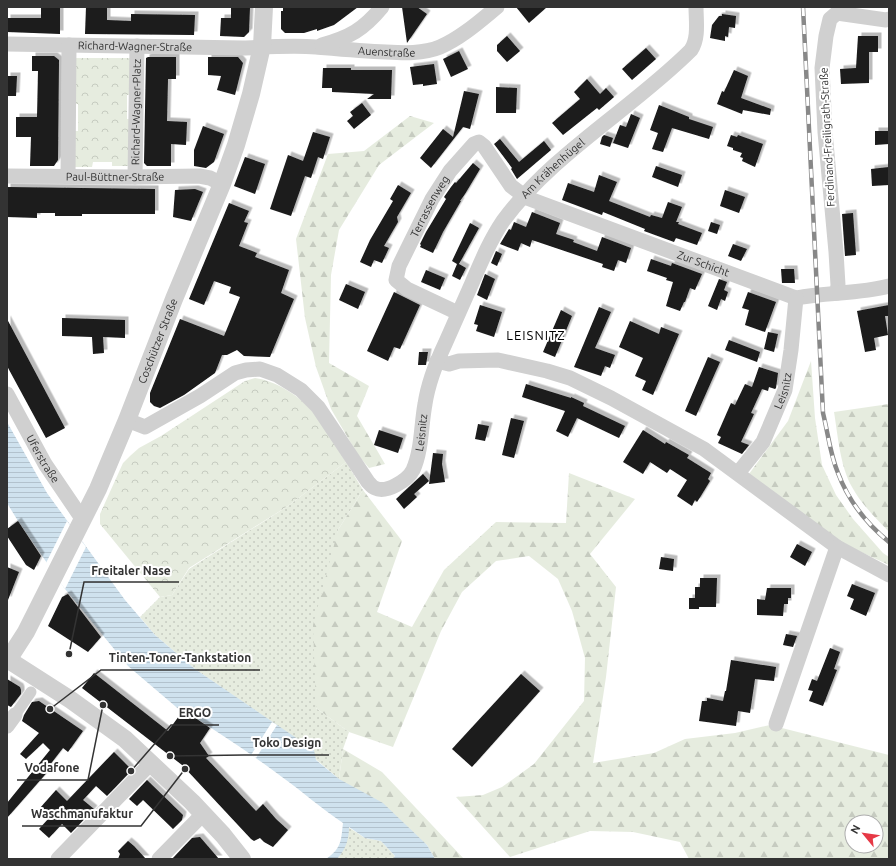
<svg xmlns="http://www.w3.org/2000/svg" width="896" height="866" viewBox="0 0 896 866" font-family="Ubuntu,sans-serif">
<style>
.grass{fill:url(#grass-dots)}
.forest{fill:url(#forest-firs);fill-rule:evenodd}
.park{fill:url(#park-crowns)}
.water{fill:url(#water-rules)}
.pier{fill:#fff}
.building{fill:#1a1a1a;filter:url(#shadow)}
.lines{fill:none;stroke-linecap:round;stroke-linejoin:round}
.pedestrian{stroke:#d0d0d0;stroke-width:11}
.minor{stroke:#d0d0d0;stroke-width:15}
.tertiary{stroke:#d0d0d0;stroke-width:18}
.rail-casing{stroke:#888;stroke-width:4.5}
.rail{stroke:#fff;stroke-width:3;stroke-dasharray:9;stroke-linecap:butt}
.labels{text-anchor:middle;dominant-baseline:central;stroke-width:4;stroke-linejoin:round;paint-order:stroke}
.street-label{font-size:11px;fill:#333;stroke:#fff}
.quarter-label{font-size:13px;letter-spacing:1px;fill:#000;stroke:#fff}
.leader{fill:none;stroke:#333;stroke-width:1.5}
.callout-dot{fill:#333;stroke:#fff;stroke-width:1.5}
.callout-label{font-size:12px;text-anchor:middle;font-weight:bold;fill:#333;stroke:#fff;stroke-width:4;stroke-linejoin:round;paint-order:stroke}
</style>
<defs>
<pattern id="grass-dots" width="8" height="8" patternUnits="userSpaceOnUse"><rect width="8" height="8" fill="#e6ecdf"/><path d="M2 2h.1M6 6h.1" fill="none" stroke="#c6cbc0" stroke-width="1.8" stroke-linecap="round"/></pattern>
<pattern id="forest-firs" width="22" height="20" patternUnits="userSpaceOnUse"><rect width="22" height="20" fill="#e6ecdf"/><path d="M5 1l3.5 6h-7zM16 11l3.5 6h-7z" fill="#c6cbc0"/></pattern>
<pattern id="park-crowns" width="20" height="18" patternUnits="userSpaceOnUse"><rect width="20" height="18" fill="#e6ecdf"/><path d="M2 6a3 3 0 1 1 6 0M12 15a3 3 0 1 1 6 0" fill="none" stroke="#c6cbc0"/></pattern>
<pattern id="water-rules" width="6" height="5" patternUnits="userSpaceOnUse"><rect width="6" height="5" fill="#cfe2ee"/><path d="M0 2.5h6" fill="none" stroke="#b2c2cd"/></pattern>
<filter id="shadow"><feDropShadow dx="3.5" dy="-3.5" stdDeviation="0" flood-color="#0004"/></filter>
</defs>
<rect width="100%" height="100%" fill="#fff"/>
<path class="grass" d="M346 462 363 490 338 530 316 708 349 732 343 749 339 779 272 722 195 669 155 635 140 617 160 597 172 595 189 569 288 506Z
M348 827 365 838 381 841 395 856 393 859H337L339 857Z"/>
<path class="forest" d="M410 116 434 123 379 165 339 230 331 275 329 363 369 386 357 416 385 464 369 468 358 455 331 409 316 367 305 318 296 239 328 154 364 151Z
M811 361 815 418 822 465 836 495 853 519 883 553 889 557V565L839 542 749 474 788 421Z
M889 404V532C876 518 861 504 852 487 840 466 838 436 834 412Z
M569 473 635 499 590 554 616 587 606 677 593 763 654 753 685 739 735 733 770 725 889 755V859H689L680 842 633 832 590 831 510 857 456 797 483 795 502 787 534 764 584 701 585 658 572 611 558 579 529 556 496 561 462 592 441 631 393 747 349 732 316 708 313 625 338 530 363 490 402 541 377 612 412 627 444 570 496 522 566 523ZM852 822H876V846H852Z
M343 749 382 772 464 859H435L427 845 339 779Z"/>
<path class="park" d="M76 58H130V95H127V119H129V166H112V162H93L92 167H75V131H78V104H76Z
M255 378C276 381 298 395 312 411 324 425 336 447 346 462L288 506 189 568 172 595 160 597 100 524V514L123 463 130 456 139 448 161 436 245 381Z"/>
<path class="water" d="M7 422 47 493 125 600 155 635 195 669 314 750 316 760 339 779 383 803 427 845 435 859H393L395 856 381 841 365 838 349 827C349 839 346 849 337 859H326C342 848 341 840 343 823 322 809 303 792 282 777 253 755 222 735 191 715L186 714 182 712 128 666 65 589 18 521 7 503Z"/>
<path class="pier" d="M67 521 86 547 65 589 46 563Z
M272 722 277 725 256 758 251 755Z"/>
<path class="building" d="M41 7H60V34L7 32V18H41Z
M86 7H107V20L131 21V14L195 15 194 35 85 34Z
M231 7H250L249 32 244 37 220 36 221 18H231Z
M283 7H358L334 25 317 31V29L304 33H285L281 29V11H283Z
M402 7H417L427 14 407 43Z
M516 7H547L529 23Z
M722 14 736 16 735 28 729 27 728 37 725 36V41L710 38 712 25 719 16H722Z
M507 36 520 51 507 62 497 51V45Z
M858 36H878V52H869V83L841 84 840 69 856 68Z
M646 48 656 59 632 80 622 69Z
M459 51 468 69 451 77 443 59Z
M32 56H54L59 60 58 160 54 166H30L31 137H16V117H37L38 71H32Z
M148 57H176V79H168L167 121 187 122 186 145 171 144V166H147L144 163 146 58Z
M208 57H238L243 63 235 95 217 90 221 76 208 75Z
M434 64 437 84 423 86V84L413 85 410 67Z
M323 68H351V70H392L391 99H367L374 94 332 92V88H322Z
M734 70 748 76 741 98 771 109 770 115 743 110 742 114 717 104 722 91 724 92Z
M7 76H17L16 96H7Z
M587 79 600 94 606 88 614 97 599 110 597 108 563 135 552 123 580 99 574 92Z
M496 87 517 88 516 113H496Z
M464 91 479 94 470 129 463 127 431 168 420 158 443 129 453 137Z
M362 103 371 115 354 129 347 121 353 116 350 112Z
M659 105 689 117V119L713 127 709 139 672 128 663 152 652 149 658 133 650 130Z
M631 114 640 118 628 148 613 143 620 125 626 127Z
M203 126 224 134 214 162 206 168 194 166V150Z
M875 131H889V144L875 145Z
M313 132 330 137 323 159 318 157 311 178 305 176 291 216 270 209 288 155 303 161Z
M604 135 613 138 610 147 600 144 602 137Z
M731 135 737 137 738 135 763 144 755 167 742 161 743 158 740 157 742 153 733 150V148L727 146Z
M500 139 519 162 544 141 551 150 517 179 511 169 512 168 494 144Z
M245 157 265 164 255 194 234 186Z
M473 163 480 169 465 194 460 201H461L443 232 433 253 420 247 421 245 420 244 426 232 446 199 444 197 451 187 455 182 456 183Z
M656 166 682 175 678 187 652 177Z
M889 167V185L872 186 871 169Z
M599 175 617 182 609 201 650 217 651 215 662 218 668 202 682 207 676 222H679L678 224 702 233 697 245 676 238 674 242 644 231 645 229 603 212 602 215 562 200 568 183 594 192Z
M398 185 411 193 397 217 398 222 384 246 389 248 382 263 374 260 371 267 360 262 370 240 393 201 390 199Z
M7 187 155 189V214H82V216H55V213H37V218L7 217Z
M195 189 203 192 191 221 173 217 175 190Z
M725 190 745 197 739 213 720 206Z
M229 203 249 211 244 222 248 223 239 246 257 253 255 257 289 270 281 293 294 299 270 357 244 356 237 350 227 355H222L215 373 184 395 160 408 154 406 150 402V393L180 319 224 336 240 297 229 293 231 287 214 281 204 305 189 299Z
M532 212 560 223 556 234 574 240 573 242 597 251 602 237 631 248 626 263 618 260 614 271 602 267 603 264 532 240 530 247 521 243 518 251 500 244 509 229 511 230 514 222 526 227Z
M853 213 856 255 845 256 842 214Z
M711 222 720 225 717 234 708 231Z
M470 223 479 228 459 264 466 268 460 280 452 276 457 264 452 261Z
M733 244 747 249 741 261 728 256Z
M496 251 502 254 497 266 491 263Z
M651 259 671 266 672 263 702 274 695 290 690 288 685 302H684L680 311 666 306 673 282 666 280 667 278 647 271Z
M781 269H794L795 283H782Z
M426 270 445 278 440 290 421 282Z
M485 274 495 279 487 300 477 295Z
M719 279 727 282 724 290 728 292 725 301 721 299 717 310 708 306Z
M346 284 365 292 358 309 339 300Z
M394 292 420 305 400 349 394 347 388 361 367 351Z
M748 292 776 302 765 332 745 325 749 310 742 308Z
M480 305 502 312 494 337 476 331 478 325 474 324Z
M889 305V316H885L888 335 874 338 876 350 865 352 857 311Z
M599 307 611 312 595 348 615 355 610 368 605 366 601 376 574 367Z
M561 310 572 316 555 357 543 352Z
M62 318 125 320V338L103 337 104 353 93 354 92 337 62 336Z
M7 319 65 428 46 438 7 366Z
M630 321 659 334 661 327 679 334 653 395 642 390 646 381 635 376 643 358 619 347Z
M768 332 778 334 774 352 764 349Z
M729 340 760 352 757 362 725 350Z
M419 352H428L426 365H418Z
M708 357 720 362 696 416 685 411Z
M759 367 778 373 776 388 775 389 769 387 768 391 762 389 751 413 754 414 741 442 749 445 742 454 718 443 721 437 717 435 731 403 735 405 745 384 752 387Z
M526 384 571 398V397L584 403 583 406 625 426 619 438 577 418 568 437 556 431 565 411 522 397Z
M511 418 524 421 514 458 502 455Z
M478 424 489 426 485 441 475 439Z
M379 430 403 438 398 453 374 445Z
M643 430 665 444 666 442 689 455 687 458 711 473 708 479 710 481 699 499 697 502 695 500 692 506 677 496 687 480 670 469 667 473 650 462 643 474 623 462Z
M433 453 443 454 442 464 445 482 429 484Z
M423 474 429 481 414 494 417 497 404 509 396 499Z
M18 521 41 556 34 570 26 565 7 536V529Z
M797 544 812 552 805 566 790 557Z
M661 557 674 559 673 571 659 569Z
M7 567 19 572 8 600H7Z
M700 578H717L716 607H699V609H689V598H695V587H700Z
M852 584 875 593 866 616 850 609 854 599 847 596Z
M767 588H791V598H788V604H784L783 616 757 615V599L765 600Z
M68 594 101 637 88 652 48 626 62 597Z
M786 634 797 636 793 647 783 645Z
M830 648 840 652 834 669 837 670 823 706 809 701 813 691 808 690 812 679 817 681Z
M731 660 776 667 774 681 755 679 750 713 738 711 736 726 699 721 702 701H707V698L723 701 725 691H726Z
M94 673 168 731 182 712 186 714 191 715 210 728 200 743 209 756 206 758 256 811 263 804 276 819 288 830 273 847 264 842 260 838 254 841 251 839 182 765 82 688Z
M521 674 540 691 472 767 452 749Z
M7 679 20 687 21 690V694L11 707 7 705Z
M39 701 83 731 68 752 63 748 49 766 51 768 7 818V803L50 750 43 743 26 759 20 754 39 733 22 721 24 715 32 702Z
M114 752 130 768 131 771 107 796 96 786 83 800 94 809 71 833 62 824 49 838 39 829 50 817 40 808 56 790 67 801Z
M147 780 183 815 182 820 173 829 143 800 137 806 129 799Z
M200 837 219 859H172L192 838Z
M128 841 134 846 146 859H118L120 854 118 851Z"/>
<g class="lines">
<path class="pedestrian" d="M15 715 31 692"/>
<g class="minor">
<path id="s1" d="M7 44 243 48C267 47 292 45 316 47 340 49 363 51 386 52 404 53 423 54 440 47 461 38 480 21 497 7"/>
<path d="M322 45C350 37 363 30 382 7"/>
<path id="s2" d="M7 176 130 177 199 176 210 178 222 184"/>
<path d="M68 176 69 45"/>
<path id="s3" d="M135 177 137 46"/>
<path d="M837 293 838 285 836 252 825 132 822 68 826 36 830 19 837 13 886 20 889 19"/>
<path id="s4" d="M458 313 407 289 396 280 399 266 432 199 450 171 474 144 479 142 484 146 511 186 527 198 796 298C827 292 859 294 889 286"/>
<path d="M437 361 449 364 459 361 498 360 547 371 570 378 611 398 704 449 837 547 889 575"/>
<path id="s5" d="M7 394 45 464 83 520"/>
<path id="s6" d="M127 420 145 427 200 396 235 373 246 370 260 369 277 375 301 390 318 407 368 482C370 484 372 487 375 488 386 494 408 480 413 470 422 450 421 425 425 404 428 384 436 363 445 344 454 324 463 303 472 283 481 262 490 240 503 221 553 153 632 109 691 50 699 38 696 21 696 7"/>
<path id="s7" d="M738 473 763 442 785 390 791 350 796 298"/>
<path d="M776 724 837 547"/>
<path d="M7 726 15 715"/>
<path d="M58 859 151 763"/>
<path d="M159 859 203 814"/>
</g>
<g class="tertiary">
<path d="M7 659 71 700 125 739 192 802 223 835 242 859"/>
<path id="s8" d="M8 660 26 632 98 489 127 420 174 299 222 184 236 145 251 94 262 46 264 7"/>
</g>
<defs>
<path id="rail" d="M803 7 823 413C828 433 830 454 838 473 848 500 867 524 889 542"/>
</defs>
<use href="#rail" class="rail-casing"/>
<use href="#rail" class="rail"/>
</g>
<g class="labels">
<g class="street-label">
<text stroke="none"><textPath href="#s1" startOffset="128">Richard-Wagner-Straße</textPath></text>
<text stroke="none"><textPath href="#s1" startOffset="380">Auenstraße</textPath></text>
<text stroke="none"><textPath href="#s3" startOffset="65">Richard-Wagner-Platz</textPath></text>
<text transform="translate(827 137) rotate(-93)">Ferdinand-Freiligrath-Straße</text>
<text stroke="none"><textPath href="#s6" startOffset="704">Am Krähenhügel</textPath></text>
<text stroke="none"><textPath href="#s2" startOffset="108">Paul-Büttner-Straße</textPath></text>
<text stroke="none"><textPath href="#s4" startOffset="152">Terrassenweg</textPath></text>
<text stroke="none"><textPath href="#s4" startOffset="497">Zur Schicht</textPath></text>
<text stroke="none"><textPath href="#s8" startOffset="353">Coschützer Straße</textPath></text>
<text stroke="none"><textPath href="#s7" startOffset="95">Leisnitz</textPath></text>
<text stroke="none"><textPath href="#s6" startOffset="403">Leisnitz</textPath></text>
<text stroke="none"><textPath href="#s5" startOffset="74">Uferstraße</textPath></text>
</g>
<g class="quarter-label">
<text x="536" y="335">LEISNITZ</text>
</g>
</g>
<path class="leader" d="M69 654L84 582H179M50 709L101 670H260M131 771L171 725H219M170 756L244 755H329M103 705L88 780H17M185 769L141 826H22"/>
<g class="callout-dot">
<circle cx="69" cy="654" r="4"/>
<circle cx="50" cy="709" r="4"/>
<circle cx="131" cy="771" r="4"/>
<circle cx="170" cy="756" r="4"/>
<circle cx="103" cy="705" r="4"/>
<circle cx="185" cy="769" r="4"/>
</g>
<g class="callout-label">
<text x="131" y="575">Freitaler Nase</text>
<text x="180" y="662">Tinten-Toner-Tankstation</text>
<text x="195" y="717">ERGO</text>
<text x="287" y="747">Toko Design</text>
<text x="52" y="772">Vodafone</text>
<text x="82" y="818">Waschmanufaktur</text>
</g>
<rect width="896" height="866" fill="none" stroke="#333333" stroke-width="16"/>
<g transform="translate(864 834) rotate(299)"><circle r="19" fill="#ffffff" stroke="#adadad"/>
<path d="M0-3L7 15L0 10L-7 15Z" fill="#e63946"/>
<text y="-6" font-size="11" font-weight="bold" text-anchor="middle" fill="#333333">N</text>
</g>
</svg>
